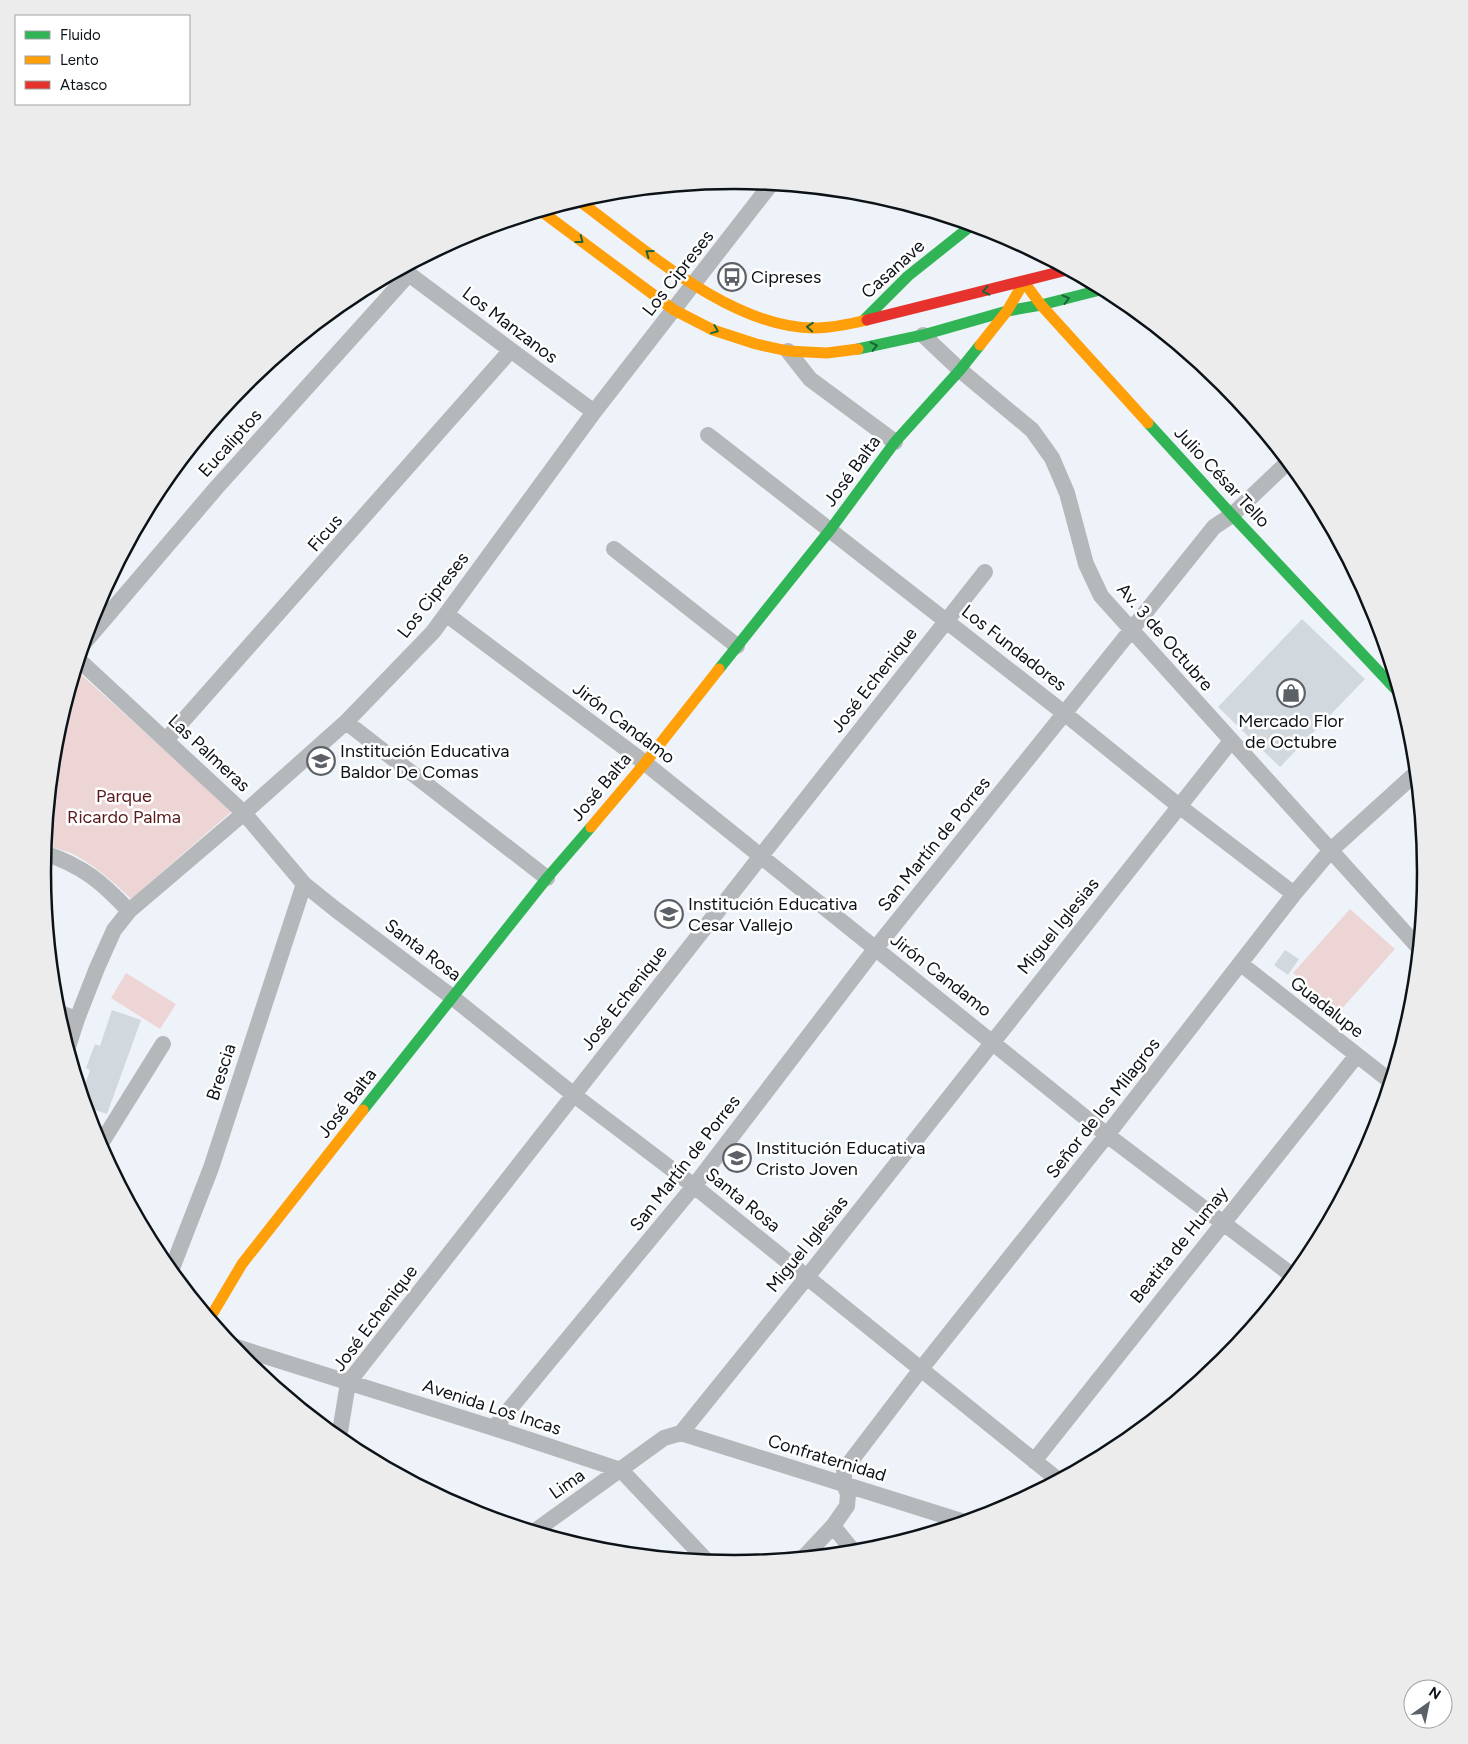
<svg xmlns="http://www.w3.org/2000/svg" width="1468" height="1744" viewBox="0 0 1468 1744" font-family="Figtree,sans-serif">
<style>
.green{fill:#eed5d5}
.building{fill:#d2d9de}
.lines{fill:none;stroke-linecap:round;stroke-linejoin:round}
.street{stroke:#b4b8bb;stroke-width:16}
.fast{stroke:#30b455;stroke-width:11}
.slow{stroke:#ff9f0a;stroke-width:11}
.jam{stroke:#e5322d;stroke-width:11}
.oneway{stroke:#1e6436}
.labels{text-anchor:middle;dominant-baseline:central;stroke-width:5;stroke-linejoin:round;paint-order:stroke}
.street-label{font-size:18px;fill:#0c1318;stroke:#fff}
.poi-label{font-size:18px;fill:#0c1318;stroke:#fff;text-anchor:start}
.park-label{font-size:18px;fill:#58191a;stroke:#fff}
.rim{fill:none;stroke:#0c1318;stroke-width:2.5}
</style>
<rect width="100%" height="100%" fill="#edf3f8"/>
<path class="green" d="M76 670 232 811 131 899C115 883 92 863 71 853 63 850 54 848 45 845L56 737Z
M1350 909 1395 949 1338 1013 1293 973Z
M126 973 176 1004 160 1029 111 998Z"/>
<path class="building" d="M1302 619 1365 679 1280 767 1218 707Z
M1285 950 1299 959 1288 975 1274 965Z
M112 1010 141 1020 107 1114 86 1107 82 1094 90 1070 86 1068 95 1044 100 1046Z"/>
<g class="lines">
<path class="street" d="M402 269 594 412
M923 335 960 370 1032 430 1052 458 1067 493 1086 564 1101 596 1418 947
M788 351 810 379 895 442
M708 435 1064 713 1179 806 1294 894
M614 549 737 646
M446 614 645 763 1107 1135 1293 1276
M84 643 217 487 409 274
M79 660 244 813 304 884 335 909 452 997 574 1095 694 1186 1057 1479
M346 722 547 878
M166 740 511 350
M44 853C83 866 102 882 129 911
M1241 964 1390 1081
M57 1012 77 1019
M68 1047 77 1019 97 968 114 930 129 911 244 813 346 722 433 632 594 412 771 184
M100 1145 163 1044
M171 1271 211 1168 304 884
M233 1346 494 1428 621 1470 707 1561
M494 1428 694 1186 875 949 1214 527 1232 515 1288 462
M681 1433 961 1521
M339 1438 348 1383 761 856 985 572
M1034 1461 1357 1055
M833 1526 854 1552
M535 1531 664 1438 681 1433 807 1277 1231 741
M804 1557 833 1526 847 1506 848 1494 844 1484V1470L921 1369 1107 1135 1294 894 1331 850 1416 773"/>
<path class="fast" d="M864 320 908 276 972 225
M858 349 923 335 1007 311 1041 305 1104 289
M1148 423 1232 515 1399 693
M719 669 830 530 895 442 960 370 980 345
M363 1110 547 878 591 827"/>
<path class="slow" d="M578 200C642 247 731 328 814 328 832 328 850 324 867 320
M541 211 674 310 713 330 756 344 788 351 827 353 858 349
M980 345 1007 311 1024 282 1041 305 1148 423
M591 827 645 763 719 669
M210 1318 242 1264 363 1110"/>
<path class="jam" d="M867 320 1067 270"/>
</g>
<defs><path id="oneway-chevron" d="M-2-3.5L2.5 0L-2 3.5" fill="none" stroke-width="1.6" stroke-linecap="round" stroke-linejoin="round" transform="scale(1.25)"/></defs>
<g class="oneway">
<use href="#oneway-chevron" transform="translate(580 240) rotate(37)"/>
<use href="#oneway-chevron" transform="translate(649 253) rotate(-144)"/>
<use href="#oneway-chevron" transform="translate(986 291) rotate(167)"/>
<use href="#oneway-chevron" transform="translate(1066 299) rotate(-14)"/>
<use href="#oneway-chevron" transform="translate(810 327) rotate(-176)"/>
<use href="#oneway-chevron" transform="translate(715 330) rotate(22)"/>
<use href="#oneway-chevron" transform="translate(874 346) rotate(-13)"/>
</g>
<defs>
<symbol id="bus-ring" viewBox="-11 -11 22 22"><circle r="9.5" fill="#fff" stroke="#5b6166" stroke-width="1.5"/><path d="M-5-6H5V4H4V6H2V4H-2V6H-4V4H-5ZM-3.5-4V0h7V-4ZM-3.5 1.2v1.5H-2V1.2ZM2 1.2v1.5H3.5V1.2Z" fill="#5b6166"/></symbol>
<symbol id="shop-ring" viewBox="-11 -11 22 22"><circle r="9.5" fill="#fff" stroke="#5b6166" stroke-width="1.5"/><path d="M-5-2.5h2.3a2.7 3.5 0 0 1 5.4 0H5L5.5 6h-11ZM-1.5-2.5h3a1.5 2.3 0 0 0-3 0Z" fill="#5b6166"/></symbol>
<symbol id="school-ring" viewBox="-11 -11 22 22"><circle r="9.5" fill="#fff" stroke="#5b6166" stroke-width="1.5"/><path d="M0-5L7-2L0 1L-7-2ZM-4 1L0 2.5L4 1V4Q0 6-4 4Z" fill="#5b6166"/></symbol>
</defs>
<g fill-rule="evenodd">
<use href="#bus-ring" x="716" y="261" width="32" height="32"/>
<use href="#shop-ring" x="1275" y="677" width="32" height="32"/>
<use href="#school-ring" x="305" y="745" width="32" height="32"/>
<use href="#school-ring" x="653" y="898" width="32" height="32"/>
<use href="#school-ring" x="721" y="1142" width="32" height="32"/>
</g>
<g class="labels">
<g class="street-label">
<text transform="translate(893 269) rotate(-42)">Casanave</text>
<text transform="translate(678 273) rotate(-52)">Los Cipreses</text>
<text transform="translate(510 325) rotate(37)">Los Manzanos</text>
<text transform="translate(230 443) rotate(-48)">Eucaliptos</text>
<text transform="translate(852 471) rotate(-54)">José Balta</text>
<text transform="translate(1222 477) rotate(47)">Julio César Tello</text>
<text transform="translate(325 533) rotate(-49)">Ficus</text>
<text transform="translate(433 595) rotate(-52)">Los Cipreses</text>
<text transform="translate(1165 637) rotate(49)">Av. 3 de Octubre</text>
<text transform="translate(1014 648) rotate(38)">Los Fundadores</text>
<text transform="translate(874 680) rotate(-52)">José Echenique</text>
<text transform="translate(624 723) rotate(37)">Jirón Candamo</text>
<text transform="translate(209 753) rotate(43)">Las Palmeras</text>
<text transform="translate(601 787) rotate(-50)">José Balta</text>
<text transform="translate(934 844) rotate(-51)">San Martín de Porres</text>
<text transform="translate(1058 926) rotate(-51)">Miguel Iglesias</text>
<text transform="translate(423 950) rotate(37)">Santa Rosa</text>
<text transform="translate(941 975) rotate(38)">Jirón Candamo</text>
<text transform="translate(624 998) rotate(-52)">José Echenique</text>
<text transform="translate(1327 1007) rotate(38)">Guadalupe</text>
<text transform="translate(221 1072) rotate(-72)">Brescia</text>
<text transform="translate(347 1103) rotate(-52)">José Balta</text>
<text transform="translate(1103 1108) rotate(-52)">Señor de los Milagros</text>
<text transform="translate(685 1163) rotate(-52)">San Martín de Porres</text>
<text transform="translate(743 1200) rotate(39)">Santa Rosa</text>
<text transform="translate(807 1244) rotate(-51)">Miguel Iglesias</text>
<text transform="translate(1179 1245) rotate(-51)">Beatita de Humay</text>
<text transform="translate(375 1318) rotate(-53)">José Echenique</text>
<text transform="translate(492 1407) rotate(18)">Avenida Los Incas</text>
<text transform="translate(827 1458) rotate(17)">Confraternidad</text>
<text transform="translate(567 1484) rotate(-35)">Lima</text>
</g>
<g class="poi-label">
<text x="751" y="277">Cipreses</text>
<text x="1291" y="721" text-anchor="middle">Mercado Flor<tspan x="1291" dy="21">de Octubre</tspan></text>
<text x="340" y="751">Institución Educativa<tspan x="340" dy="21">Baldor De Comas</tspan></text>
<text x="688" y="904">Institución Educativa<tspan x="688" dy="21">Cesar Vallejo</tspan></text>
<text x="756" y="1148">Institución Educativa<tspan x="756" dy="21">Cristo Joven</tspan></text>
</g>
<g class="park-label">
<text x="124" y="796">Parque<tspan x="124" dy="21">Ricardo Palma</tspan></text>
</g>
</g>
<path d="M0 0H1468V1744H0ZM51 872a683 683 0 1 1 1366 0a683 683 0 1 1-1366 0Z" fill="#ececed" fill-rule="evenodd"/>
<path class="rim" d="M51 872a683 683 0 1 1 1366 0a683 683 0 1 1-1366 0Z"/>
<rect x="15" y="15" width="175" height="90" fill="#ffffff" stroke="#9ea1a3"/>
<rect x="25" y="31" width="25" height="8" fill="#30b455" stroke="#9ea1a3"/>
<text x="60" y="40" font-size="15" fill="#0c1318">Fluido</text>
<rect x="25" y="56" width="25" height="8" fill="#ff9f0a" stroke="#9ea1a3"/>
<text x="60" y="65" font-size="15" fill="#0c1318">Lento</text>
<rect x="25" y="81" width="25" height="8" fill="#e5322d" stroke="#9ea1a3"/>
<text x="60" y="90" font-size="15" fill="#0c1318">Atasco</text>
<g transform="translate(1428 1704) rotate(33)"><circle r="24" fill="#ffffff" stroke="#9ea1a3"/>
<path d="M0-4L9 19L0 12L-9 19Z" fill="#5b6166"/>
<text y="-8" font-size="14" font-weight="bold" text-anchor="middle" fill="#0c1318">N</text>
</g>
</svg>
